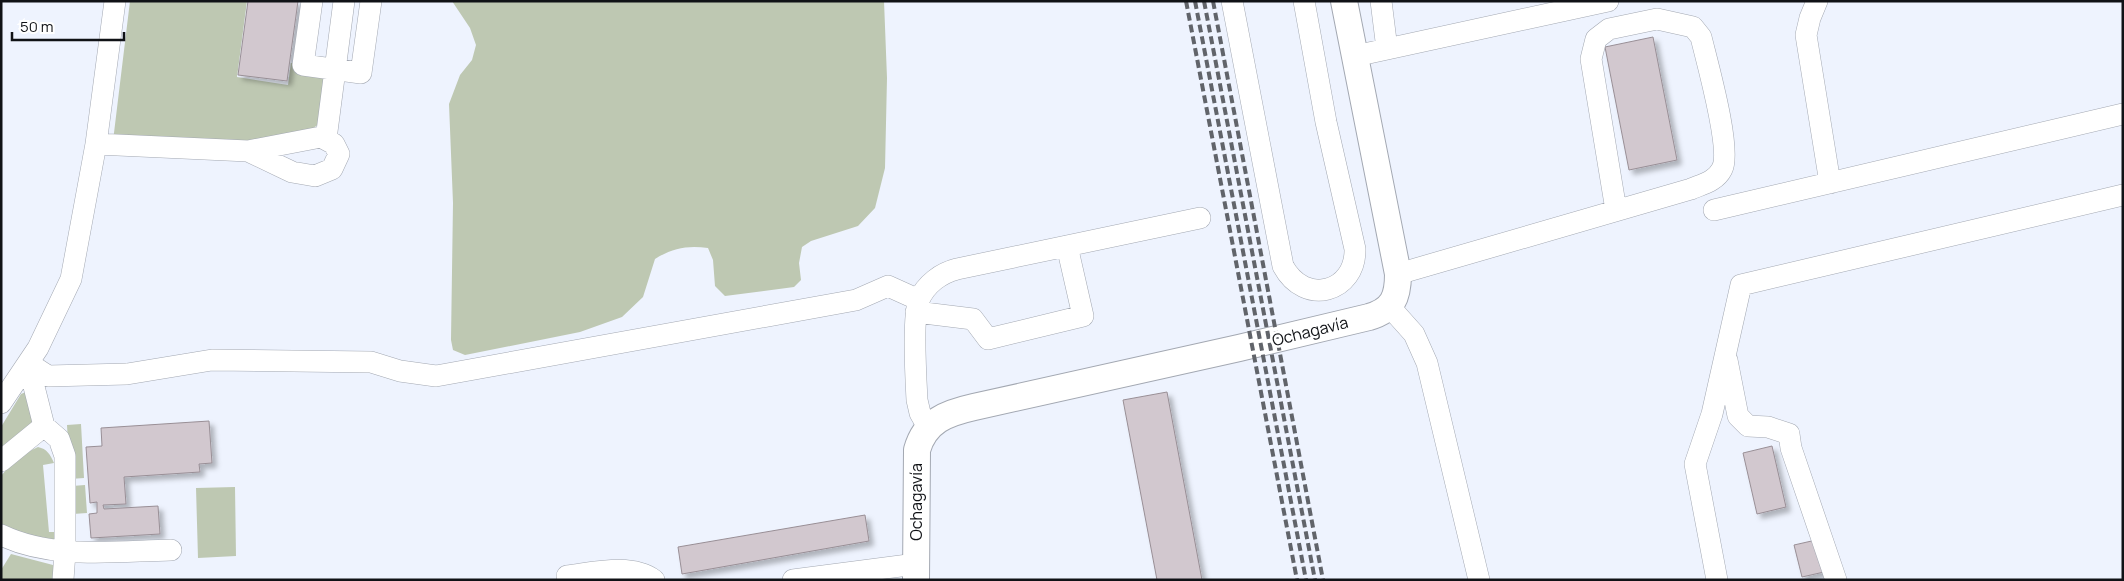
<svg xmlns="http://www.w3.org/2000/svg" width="2124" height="581" viewBox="0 0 2124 581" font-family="Manrope,sans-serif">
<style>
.green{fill:#bec8b2}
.building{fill:#d2c8cf;stroke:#998f96;filter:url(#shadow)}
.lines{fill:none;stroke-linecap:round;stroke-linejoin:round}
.minor-casing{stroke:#a3a8b2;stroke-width:22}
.major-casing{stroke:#a3a8b2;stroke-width:28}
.minor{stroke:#fff;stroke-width:21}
.major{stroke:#fff;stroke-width:26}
.rail{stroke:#61646a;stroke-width:4;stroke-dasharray:8 4;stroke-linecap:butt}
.labels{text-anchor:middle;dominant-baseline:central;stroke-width:5;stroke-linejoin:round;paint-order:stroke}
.street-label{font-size:16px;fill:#101216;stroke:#fff}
</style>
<defs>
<filter id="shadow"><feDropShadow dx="4.5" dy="4.5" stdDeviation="2.5" flood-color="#0004"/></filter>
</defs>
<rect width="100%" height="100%" fill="#eef3fe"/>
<path class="green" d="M130 1H247L237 77 288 85 291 63 327 68 320 123 311 130 236 144 113 141Z
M452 1H884L887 78 885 168 875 208 858 226 811 241 802 247 799 263 801 280 794 287 725 296 715 286 713 260 708 248C688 245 672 248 655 259L643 297 622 317 580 332 465 355 453 350 451 340 453 203 449 104 460 75 472 60 476 45 470 28Z
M28 391 35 425 1 453V427L21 394Z
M81 424 84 478 70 479 67 425Z
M38 447C47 449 50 454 54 463L43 465 49 532H61L60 540 1 532V476C12 463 22 454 38 447Z
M85 485 87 513 73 514 72 486Z
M235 487 236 556 198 558 196 488Z
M11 554 53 565 58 571 59 580 1 579V570Z"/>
<path class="building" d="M248 1H298L287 81 238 75Z
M1653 37 1677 160 1629 170 1605 47Z
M1167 392 1202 580H1157L1123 400Z
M209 421 212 463 199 464 200 472 124 477 126 504 103 505 104 509 158 506 160 534 91 538 89 514 97 513V502L90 503 86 447 102 446 101 428Z
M1772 446 1786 507 1757 514 1743 453Z
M865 515 869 541 682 574 678 547Z
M1816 540 1824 572 1802 577 1794 545Z"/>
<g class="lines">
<defs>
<path id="minor" d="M312 1 303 65 361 73 371 1
M1232 1 1283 266C1305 307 1356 292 1355 249L1326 122 1304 1
M1381 1 1387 49
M1817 1 1810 18 1806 35 1830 183
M1355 56 1608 1
M326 139 344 1
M96 144 248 151 292 172 315 176 332 169 339 154 334 144 321 137 248 151
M1714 210 2123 114
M1398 274 1691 189C1703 184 1716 181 1722 169 1732 150 1707 62 1701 37L1693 27 1657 19 1609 29 1596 39 1591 59 1616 210
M1389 306 1414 334 1427 363 1479 580
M916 312 973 319 988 339 1083 316 1067 246
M1727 360 1738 416 1748 426 1768 427 1789 434 1791 448 1836 580
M28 363 48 376 127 374 212 360 371 362 400 371 436 376 856 300 888 286 919 300
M28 363 44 426 59 439 65 456V552L63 580
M1 403 38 348 71 279 96 144 115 1
M928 427 920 413 917 400C916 381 912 315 919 300 926 284 941 273 957 269L1200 218
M1 461 44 426
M1 535C53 560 116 551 171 550
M567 576C593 573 631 563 654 580
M793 580 916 564
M1717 580 1695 464 1712 414 1741 285 2123 195"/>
<path id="major" d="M916 580 917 450C925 421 947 413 974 407L1239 348 1369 317C1393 310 1398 297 1398 274L1344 1"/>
</defs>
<use href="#minor" class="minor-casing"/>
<use href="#major" class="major-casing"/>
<use href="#minor" class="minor"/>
<use href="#major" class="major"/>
<path class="rail" d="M1186 1 1297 580
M1195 1 1306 580
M1204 1 1315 580
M1213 1 1323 580"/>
</g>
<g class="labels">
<g class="street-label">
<text transform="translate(1310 331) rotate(-14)">Ochagavía</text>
<text transform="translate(916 502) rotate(-90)">Ochagavía</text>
</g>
</g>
<rect width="2124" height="581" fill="none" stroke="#101216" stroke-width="5"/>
<path d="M12 32v8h112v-8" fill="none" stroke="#101216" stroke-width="2.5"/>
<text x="20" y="32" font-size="15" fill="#101216" stroke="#ffffff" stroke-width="4" paint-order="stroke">50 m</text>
</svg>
